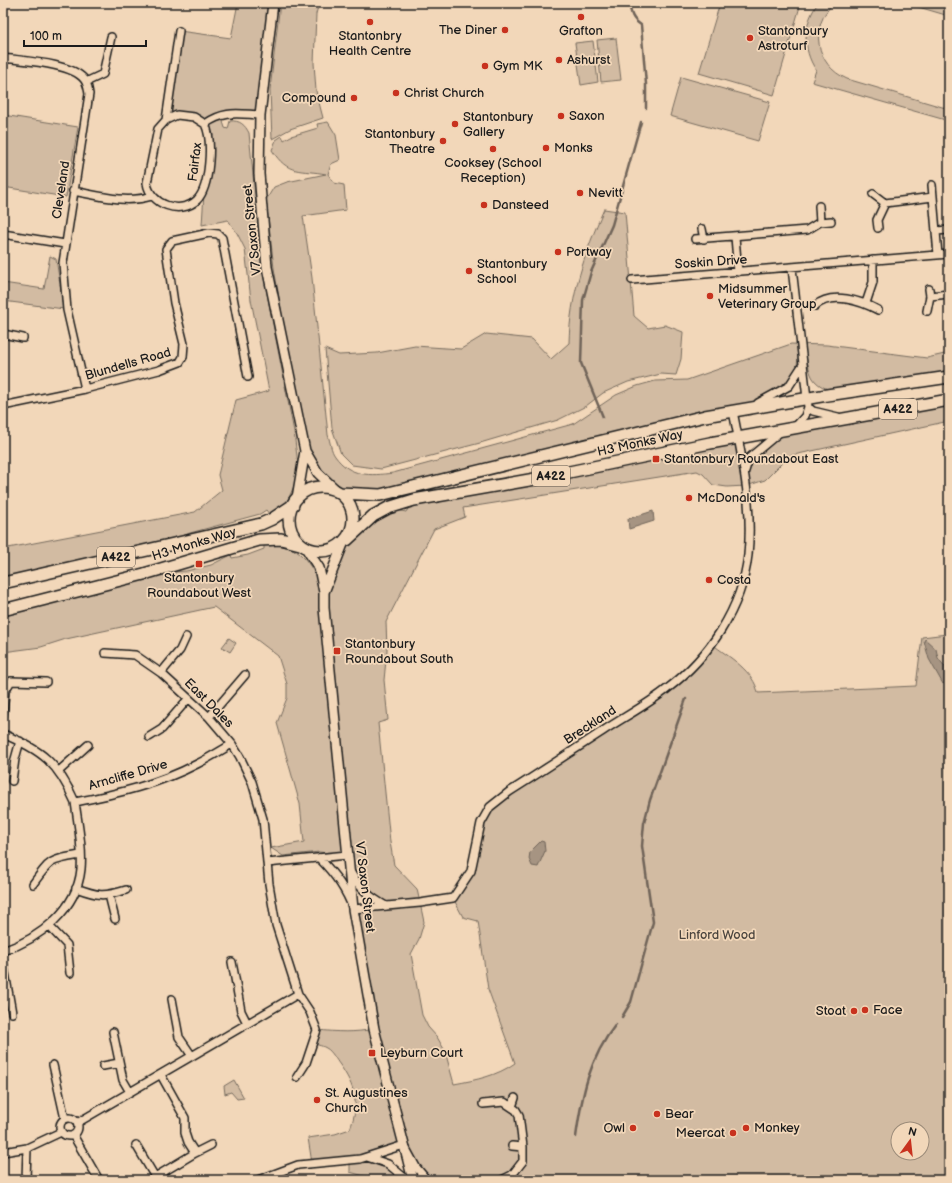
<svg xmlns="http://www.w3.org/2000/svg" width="952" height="1183" viewBox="0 0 952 1183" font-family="'Balsamiq Sans',sans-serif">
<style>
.green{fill:#d2bba2;stroke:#776c5f;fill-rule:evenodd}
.water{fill:#a69482;stroke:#6f6459}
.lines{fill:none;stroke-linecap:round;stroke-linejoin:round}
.stream{stroke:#6f6459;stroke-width:2.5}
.minor-casing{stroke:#1c1c1c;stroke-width:10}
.tertiary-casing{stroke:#1c1c1c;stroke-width:12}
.primary-casing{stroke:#1c1c1c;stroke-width:14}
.minor{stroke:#f2d7b9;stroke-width:7}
.tertiary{stroke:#f2d7b9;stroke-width:9}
.primary{stroke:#f2d7b9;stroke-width:11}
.poi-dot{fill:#c8321e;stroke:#f2d7b9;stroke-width:1.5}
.labels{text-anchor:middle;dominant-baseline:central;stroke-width:3.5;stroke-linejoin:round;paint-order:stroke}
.shield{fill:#f2d7b9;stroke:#5c544b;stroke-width:1}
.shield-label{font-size:12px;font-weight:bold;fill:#1c1c1c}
.poi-label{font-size:13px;fill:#1c1c1c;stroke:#f2d7b9;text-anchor:start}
.street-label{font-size:13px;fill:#1c1c1c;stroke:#f2d7b9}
.park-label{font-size:13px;fill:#4a443e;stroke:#f2d7b9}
</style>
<rect width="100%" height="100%" fill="#f2d7b9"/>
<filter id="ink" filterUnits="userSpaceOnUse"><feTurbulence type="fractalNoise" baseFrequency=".025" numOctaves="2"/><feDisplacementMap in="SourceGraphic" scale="8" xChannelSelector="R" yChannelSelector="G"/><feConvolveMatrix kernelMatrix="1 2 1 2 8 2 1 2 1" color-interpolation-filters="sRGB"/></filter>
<g filter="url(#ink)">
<path class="green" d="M238 3H273L260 115H221L225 128 228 129 230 121C240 120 245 125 249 133L262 268 294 432 298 465 294 486 287 502 270 515 266 510 260 514 190 533 171 542 3 583V549L195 512 222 490 218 475 236 400 269 391 251 300 245 249 237 233 228 220 202 225 208 129 194 116 166 120 179 31 231 38Z
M280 3H319L316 14 314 63 316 91 323 118 290 129 272 139 270 90Z
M720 3H801L774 95 699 73Z
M818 3H834C809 26 815 65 847 79L949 109V121L812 82 816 70C802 49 803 24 818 3Z
M905 3H949V16Z
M616 38 621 80 601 82 597 40Z
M593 41 598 82 581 85 575 43Z
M681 77 770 102 758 141 670 116Z
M3 115 78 127 66 197 3 187Z
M328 122 336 135 340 160 331 164 328 174 334 183 344 185 346 210 303 216 312 278 328 435C330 441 331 451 335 456 350 477 370 476 393 473L573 424 616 395 637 386 655 381 687 380 791 344 827 345 927 358 949 353V376L831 390C803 382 813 363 800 344L795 379 748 408 380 495 340 493 305 451 274 268 266 200 274 187 287 182 326 174C301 169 288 176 272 150L276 140 282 136 284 140 291 136 318 128 317 124Z
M604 209 625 212 634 316 648 328 665 325 683 332 681 359 676 375 661 374 628 382 603 393 586 406 558 420 480 443 381 469 352 465 341 454 332 428 325 349 339 355 377 353 415 346 461 349 486 334 532 339 551 359 569 343C570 296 585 252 604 209Z
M50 256 56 259 64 309 3 301V283L44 289Z
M949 400V421L789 456 765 480 746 486 727 487 713 485 703 474 697 471 463 508 465 517 434 529 386 622 387 650 384 680 388 720 378 723 390 842 394 865 417 889 424 922 419 939 411 954 422 1015 428 1027 437 1037 445 1051 454 1084C476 1080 497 1076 515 1063L488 989 478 921 463 917 453 898 471 871 476 842 490 807 667 689 712 644C729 657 754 671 758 693L916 686 922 637 947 634 949 621V1180H427L404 1145 368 1157 388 1164 407 1180H378L350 1172V1161L312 1163 308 1138 335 1134 350 1129C360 1103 355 1087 340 1065 336 1060 332 1051 326 1048 323 1046 318 1045 314 1044L317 1030C337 1032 355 1033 374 1029L353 909 385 906 358 885 346 855 319 852 283 856 271 848 304 842 300 804 277 723 287 698V684L278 656 214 607 66 639 41 647 3 652V610L144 574 186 571 211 565 231 555 232 558 248 555 264 549V545C302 543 308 561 324 591L343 544 388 508 406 512 414 500 738 437 744 470 749 458 783 430ZM898 1129H922V1153H898Z
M229 638 236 643 230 652 222 647Z
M234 1080 244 1098 237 1099 231 1092 225 1094 224 1086Z"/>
<path class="water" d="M653 511 654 521 629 529 628 519Z
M925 639 936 649 938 658 949 672V680L943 684 929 659 924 641Z
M541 841 544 842 545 851 538 867 532 866 529 859 530 852Z"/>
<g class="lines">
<path class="stream" d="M629 3C631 14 632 19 641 25L646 84V108
M603 417 581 363 583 300 591 272 612 225 641 122
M622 1017 631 1002 653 922 642 846 644 823 650 800 686 699
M576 1137C582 1094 589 1059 616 1024"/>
<defs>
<path id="minor" d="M3 58C24 61 71 63 84 79 88 84 88 89 89 94L63 263 67 310 85 389
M86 82 103 74 111 37
M177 115 194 117 205 124C213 140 210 187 197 200 180 216 150 204 147 183L158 129 166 120Z
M166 120 179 31
M205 124C225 110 238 114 260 115
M932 185 938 255
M73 191C100 196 126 204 152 196
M873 194 885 203 877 220 878 228
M885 203 933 197
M819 206 820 222
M702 229 704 239
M936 231 949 230
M3 234 65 244
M735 237 738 272
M695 239 807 230 820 222 831 221
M792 268 808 407 805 416 795 427
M632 280 949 254
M930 296 949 294
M866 303 873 282V260
M815 306C832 291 861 301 878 310
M927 311 930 296 929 289
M3 334 23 338
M758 403 789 386 802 366
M3 406 85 389 159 370 180 362 183 357 184 344 174 303 166 249 172 241 209 233 218 234 222 238 248 377
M808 407 813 411 838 417
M745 471 749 458 780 432
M105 653 135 655 161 673 209 717 232 744 240 757 252 782 263 819 269 884 276 925 298 994 310 1012 317 1030 306 1063 297 1077
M161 673 180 650 186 637
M3 715 5 691 11 681 46 682
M209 717 245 675
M3 734C42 750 58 763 75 802
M149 737 162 729 188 699
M59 771 88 745
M12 781 15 759 20 741
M319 858C334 873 346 889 353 909L420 903 453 898 471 871 481 823 490 807 509 792C541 772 572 751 603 731 624 717 647 705 667 689 709 657 742 609 748 555 753 506 742 458 733 411
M267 863 347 855
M351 873C360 889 370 897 386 906
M33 884C51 859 50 860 81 855
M76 888C98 896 103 897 126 890
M109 895 115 919
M49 926 67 945 70 973
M3 951C39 939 77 910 81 869 83 848 78 824 75 802 117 794 159 784 197 764 209 758 220 751 232 744
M3 961 12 1013
M232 962 241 1011 247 1023
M172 999 179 1037 192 1056
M113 1032 123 1080 130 1092
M53 1065 65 1119
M103 1066 119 1063
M483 1104 504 1102 516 1110 519 1115 523 1147V1161L512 1175 502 1180
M512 1107 515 1098
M60 1127a9 9 0 1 1 18 0a9 9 0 1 1-18 0Z
M77 1123 298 994
M73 1135 99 1180
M136 1145 155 1177 195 1153 188 1142 185 1133V1118L161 1075
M512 1146 523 1147
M3 1152 27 1148 61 1132
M195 1153 211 1145
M367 1157 388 1164 407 1180
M26 1180 27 1148
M258 1180 298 1165 360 1159 404 1145 416 1167 427 1180"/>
<path id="tertiary" d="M273 3 260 115 259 174 267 267 305 451 318 473 337 491
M297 498 305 451
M306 548 319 568 324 592V608L353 909 374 1029 413 1180
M324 592 343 544"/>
<path id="primary" d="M289 519a32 32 0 1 1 64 0a32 32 0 1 1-64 0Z
M340 493 380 495 705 416 827 395 949 377
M347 540 373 516 388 508 414 500 535 479 710 443 949 400
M3 583 261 524 272 519 293 505
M3 610 144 574 259 540 281 539 300 544"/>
</defs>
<use href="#minor" class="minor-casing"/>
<use href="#tertiary" class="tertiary-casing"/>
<use href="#primary" class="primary-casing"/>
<use href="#minor" class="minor"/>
<use href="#tertiary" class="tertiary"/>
<use href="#primary" class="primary"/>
</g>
</g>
<g class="poi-dot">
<circle cx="581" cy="17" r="4"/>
<circle cx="370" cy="22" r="4"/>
<circle cx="505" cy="30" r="4"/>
<circle cx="750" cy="38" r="4"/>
<circle cx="559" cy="60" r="4"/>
<circle cx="485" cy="66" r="4"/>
<circle cx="396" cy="93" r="4"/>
<circle cx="354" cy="98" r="4"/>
<circle cx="561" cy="116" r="4"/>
<circle cx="455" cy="124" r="4"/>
<circle cx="443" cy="141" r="4"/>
<circle cx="546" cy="148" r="4"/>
<circle cx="493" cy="149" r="4"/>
<circle cx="580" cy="193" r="4"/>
<circle cx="484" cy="205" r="4"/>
<circle cx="558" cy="252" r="4"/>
<circle cx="469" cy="271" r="4"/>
<circle cx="710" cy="296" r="4"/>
<rect x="652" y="455" width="8" height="8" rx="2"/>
<circle cx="689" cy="498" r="4"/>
<rect x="195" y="560" width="8" height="8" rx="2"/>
<circle cx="709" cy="580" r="4"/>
<rect x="333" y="647" width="8" height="8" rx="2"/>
<circle cx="865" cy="1010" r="4"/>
<circle cx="854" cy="1011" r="4"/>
<rect x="368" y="1049" width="8" height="8" rx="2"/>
<circle cx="317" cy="1100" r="4"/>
<circle cx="657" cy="1114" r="4"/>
<circle cx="633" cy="1128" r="4"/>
<circle cx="746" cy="1128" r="4"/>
<circle cx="733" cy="1133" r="4"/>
</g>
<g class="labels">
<g class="shield">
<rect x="879" y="399" width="38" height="20" rx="3"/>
<rect x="532" y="466" width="38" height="20" rx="3"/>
<rect x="97" y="547" width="38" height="20" rx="3"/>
</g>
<g class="shield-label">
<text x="898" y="409">A422</text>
<text x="551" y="476">A422</text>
<text x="116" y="557">A422</text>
</g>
<g class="poi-label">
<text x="497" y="30" text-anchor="end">The Diner</text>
<text x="581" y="31" text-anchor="middle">Grafton</text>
<text x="758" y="31">Stantonbury<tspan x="758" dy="15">Astroturf</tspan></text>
<text x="370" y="36" text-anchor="middle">Stantonbry<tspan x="370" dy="15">Health Centre</tspan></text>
<text x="567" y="60">Ashurst</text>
<text x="493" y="66">Gym MK</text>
<text x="404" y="93">Christ Church</text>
<text x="346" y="98" text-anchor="end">Compound</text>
<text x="569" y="116">Saxon</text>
<text x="463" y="117">Stantonbury<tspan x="463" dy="15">Gallery</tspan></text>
<text x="435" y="134" text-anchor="end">Stantonbury<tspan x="435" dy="15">Theatre</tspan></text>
<text x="554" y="148">Monks</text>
<text x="493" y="163" text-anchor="middle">Cooksey (School<tspan x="493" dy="15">Reception)</tspan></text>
<text x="588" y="193">Nevitt</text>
<text x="492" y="205">Dansteed</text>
<text x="566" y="252">Portway</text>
<text x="477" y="264">Stantonbury<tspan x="477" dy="15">School</tspan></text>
<text x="718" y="289">Midsummer<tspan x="718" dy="15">Veterinary Group</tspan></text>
<text x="664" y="459">Stantonbury Roundabout East</text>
<text x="697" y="498">McDonald's</text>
<text x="199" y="578" text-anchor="middle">Stantonbury<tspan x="199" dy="15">Roundabout West</tspan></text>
<text x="717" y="580">Costa</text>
<text x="345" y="644">Stantonbury<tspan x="345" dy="15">Roundabout South</tspan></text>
<text x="873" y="1010">Face</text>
<text x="846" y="1011" text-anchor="end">Stoat</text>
<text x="380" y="1053">Leyburn Court</text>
<text x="325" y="1093">St. Augustines<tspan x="325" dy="15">Church</tspan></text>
<text x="665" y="1114">Bear</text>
<text x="625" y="1128" text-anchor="end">Owl</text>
<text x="754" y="1128">Monkey</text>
<text x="725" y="1133" text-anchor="end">Meercat</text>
</g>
<g class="street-label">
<text transform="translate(195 162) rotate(-83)">Fairfax</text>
<text transform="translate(61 190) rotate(-81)">Cleveland</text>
<text transform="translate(252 230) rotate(-96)">V7 Saxon Street</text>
<text transform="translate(711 262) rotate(-4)">Soskin Drive</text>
<text transform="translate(128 364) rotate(-16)">Blundells Road</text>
<text transform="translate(640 443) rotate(-12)">H3 Monks Way</text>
<text transform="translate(194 544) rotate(-17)">H3 Monks Way</text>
<text transform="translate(209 703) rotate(45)">East Dales</text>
<text transform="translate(590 725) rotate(-33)">Breckland</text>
<text transform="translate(128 775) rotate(-16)">Arncliffe Drive</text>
<text transform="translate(365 887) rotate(83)">V7 Saxon Street</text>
</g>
<g class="park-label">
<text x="717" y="935">Linford Wood</text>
</g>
</g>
<rect width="952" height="1183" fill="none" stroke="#f2d7b9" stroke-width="16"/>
<rect x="8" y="8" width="936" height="1167" fill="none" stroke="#1c1c1c" stroke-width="1.5" filter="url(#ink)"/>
<g transform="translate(910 1141) rotate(15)"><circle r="19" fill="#f2d7b9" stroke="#9c8c7a"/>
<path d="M0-3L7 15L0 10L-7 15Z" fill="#c8321e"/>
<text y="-6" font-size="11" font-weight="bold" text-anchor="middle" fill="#1c1c1c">N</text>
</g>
<path d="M24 40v6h122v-6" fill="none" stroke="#1c1c1c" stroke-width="2"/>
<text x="30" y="40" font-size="12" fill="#1c1c1c" stroke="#f2d7b9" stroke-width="3" paint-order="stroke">100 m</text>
</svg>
